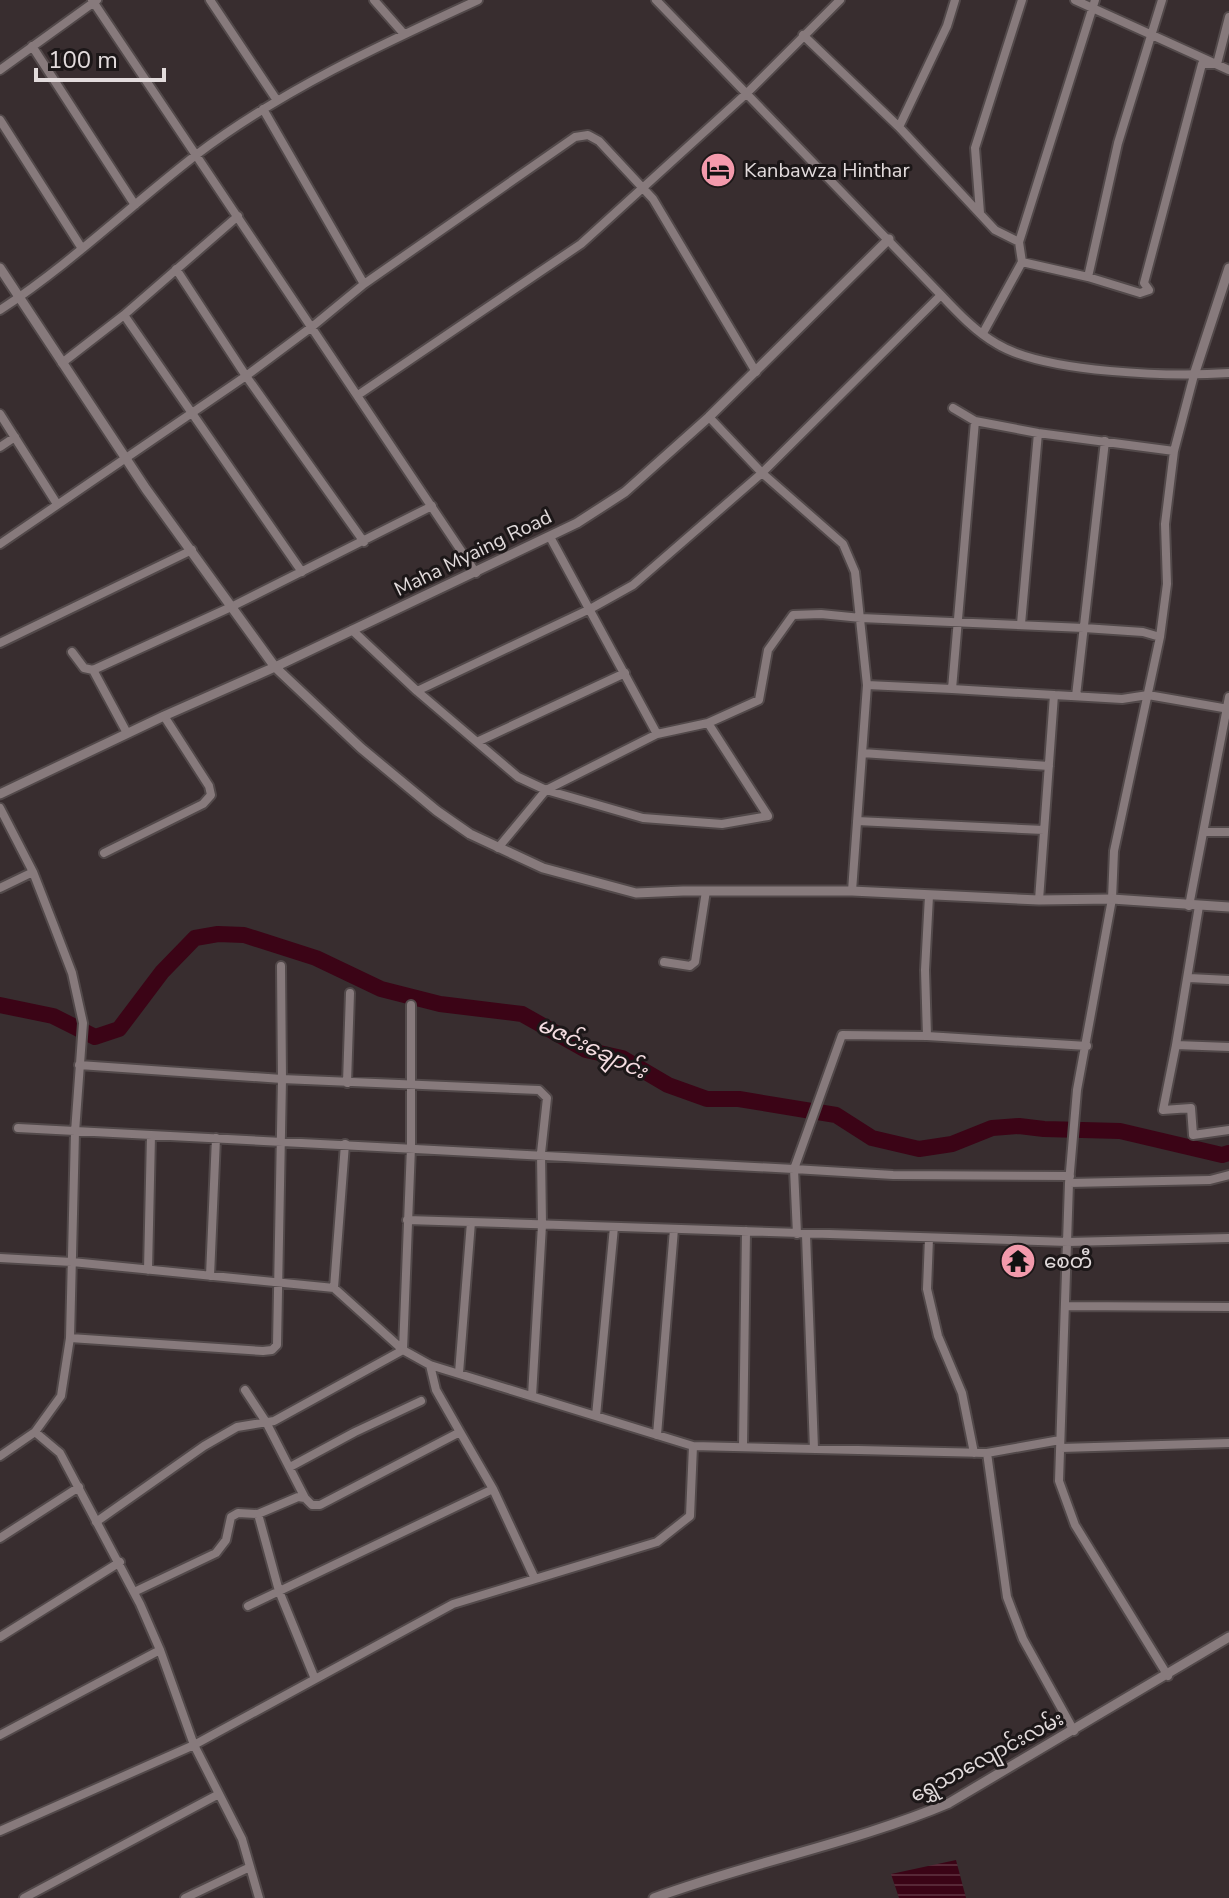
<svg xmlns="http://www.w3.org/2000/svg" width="1229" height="1898" viewBox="0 0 1229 1898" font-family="'Nunito Sans','Noto Sans Myanmar',sans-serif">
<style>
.water{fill:url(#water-rules)}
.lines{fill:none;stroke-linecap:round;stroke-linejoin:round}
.river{stroke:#3b0416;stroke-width:16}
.minor-casing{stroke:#52494a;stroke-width:12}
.tertiary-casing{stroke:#52494a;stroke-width:13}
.minor{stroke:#877a7c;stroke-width:8}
.tertiary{stroke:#877a7c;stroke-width:9}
.labels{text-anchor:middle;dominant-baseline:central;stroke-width:6;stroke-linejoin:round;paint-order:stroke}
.poi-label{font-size:20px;fill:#e2dbdc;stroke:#1c1718;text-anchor:start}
.street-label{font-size:20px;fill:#e2dbdc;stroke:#1c1718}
.water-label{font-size:22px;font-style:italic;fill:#f5dde1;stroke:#1c1718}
</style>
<defs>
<pattern id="water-rules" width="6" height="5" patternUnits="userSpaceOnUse" patternTransform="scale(2)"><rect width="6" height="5" fill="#3b0416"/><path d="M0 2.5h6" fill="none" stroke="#572837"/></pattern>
</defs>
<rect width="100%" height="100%" fill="#382d2f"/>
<path class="water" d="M956 1860 966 1898H899L891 1874Z"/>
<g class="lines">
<path class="river" d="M0 1005 53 1016 95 1037 119 1029 162 972 195 938 218 934 244 935 316 958 381 989 440 1004 522 1014 586 1050 622 1058 668 1085 707 1099H739L836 1115 872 1138 919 1149 952 1144 992 1128 1019 1126 1044 1129 1120 1131 1222 1155 1229 1153"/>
<defs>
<path id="minor" d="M92 0 476 573
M210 0 276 99
M374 0 404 34
M656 0 941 295C958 313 976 332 997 344 1045 373 1172 377 1229 373
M1075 0 1229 70
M803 35 899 127 995 230 1019 242
M32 46 135 205
M0 70 97 0
M263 109 364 284
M0 120 81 247
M899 127 947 26 955 0
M980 213 975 148 1022 0
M1022 262 1088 277 1140 293 1149 290 1144 283 1202 64H1217L1229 17
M176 269 246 376 364 542
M1088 277 1118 143 1162 0
M0 310C69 265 130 206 196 155 282 90 380 45 478 0
M124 315 238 216
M983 333 1022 262 1019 242 1095 0
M62 363 124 315 302 572
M358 395 581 244 747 93 840 0
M953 408 975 421
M0 414 57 504
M709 417 762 473 843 544 855 572 867 685
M0 447 15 437
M550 537 657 734
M0 544 246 376 313 326 364 284 575 137 588 135 599 141 653 199 756 372
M1021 624 1038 433
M352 630 417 691 518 777 546 790 643 818 722 824 768 816 708 723
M0 643 192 550
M72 652 84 668 93 670
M952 689 1122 699 1148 695 1229 709
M417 691 590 609 633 585 762 473 941 295
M1076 696 1105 441
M127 733 93 670 231 607 432 506
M479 741 625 673
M862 753 1049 766
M0 808 33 872 54 926 72 973 83 1023 75 1132 70 1338 61 1396 35 1432 0 1456
M857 821 1044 830
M1204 832H1229
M498 848 546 790 657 734 708 723 759 700 768 650 793 615 821 614 861 618 1084 628 1143 632 1160 637
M104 853 203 804 211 795 209 786 164 716
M0 888 33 872
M852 891 867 685 952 689 975 421 1038 433 1174 451 1194 375
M1039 900 1054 695
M1189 906 1229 697
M1199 906 1176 1045 1229 1047
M664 962 690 966 695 962 706 891
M1189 978 1229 980
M927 1036 925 970 929 896
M1176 1045 1163 1110 1191 1108 1193 1135 1229 1130
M79 1065 282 1079 539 1090 547 1098 541 1153 542 1225 532 1396
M347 1083 350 993
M18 1128 794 1169 842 1035 927 1036 1087 1046
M1069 1183 1210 1180 1229 1175
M407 1220 471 1222
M797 1234 794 1169 893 1175 1070 1176
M806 1235 814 1449
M929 1238 927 1289 938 1336 962 1393 974 1453
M0 1258 72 1262 334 1288 403 1350 430 1365 693 1446 690 1516 657 1542 453 1604 194 1745 0 1831
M148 1270 151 1135
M210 1276 216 1138
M334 1288 345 1144
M1065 1306 1229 1307
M70 1338 263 1351 272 1350 277 1345 282 1079 281 966
M430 1365 436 1390 460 1432
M459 1373 471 1222 1068 1242 1229 1238
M245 1390 266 1422 305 1498
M596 1416 614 1227
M35 1432 60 1453 140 1604 160 1650 194 1745 242 1839 259 1898
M657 1435 674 1229
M693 1446 987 1453 1060 1440
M743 1447 746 1231
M1061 1448 1229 1443
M987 1453 1007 1597 1023 1639 1074 1731
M290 1467 355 1432 421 1401
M258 1514 279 1591 315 1679
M96 1522 204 1446 237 1427 274 1421 403 1350 411 1147V1005
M0 1538 79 1487
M134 1592 216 1553 226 1540 231 1517 238 1513 258 1514 298 1497 305 1498 312 1505H320L460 1432 493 1489 535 1579
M248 1606 493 1489
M0 1637 120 1562
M1168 1676 1075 1525 1059 1481 1069 1183 1077 1090 1112 899 1114 851 1160 637 1167 584 1165 524 1174 451
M0 1735 160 1650
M24 1898 219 1794
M185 1898 250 1867"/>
<path id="tertiary" d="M0 268 146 489 275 667 361 748 437 811 470 834 543 868 636 893 683 891H852L1039 900 1112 899 1229 907
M1194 375 1229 268
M0 794 164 716 275 667 577 523 625 492 709 417 889 239
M654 1898C751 1862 854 1843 949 1803L1229 1637"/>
</defs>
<use href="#minor" class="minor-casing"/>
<use href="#tertiary" class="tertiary-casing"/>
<use href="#minor" class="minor"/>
<use href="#tertiary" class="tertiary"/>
</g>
<defs>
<symbol id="hotel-disc" viewBox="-11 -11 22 22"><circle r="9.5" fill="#f39aac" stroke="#1c1718"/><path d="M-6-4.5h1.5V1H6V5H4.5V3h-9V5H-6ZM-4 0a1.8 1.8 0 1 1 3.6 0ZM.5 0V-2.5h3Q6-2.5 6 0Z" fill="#111"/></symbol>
<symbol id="temple-disc" viewBox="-11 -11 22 22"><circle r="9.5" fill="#f39aac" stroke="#1c1718"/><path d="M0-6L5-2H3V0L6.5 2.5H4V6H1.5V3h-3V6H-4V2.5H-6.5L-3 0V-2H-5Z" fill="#111"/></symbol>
</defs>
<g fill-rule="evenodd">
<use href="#hotel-disc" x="698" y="150" width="40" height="40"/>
<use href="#temple-disc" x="998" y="1241" width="40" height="40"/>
</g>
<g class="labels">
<g class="poi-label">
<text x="744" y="170">Kanbawza Hinthar</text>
<text x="1044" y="1261">စေတီ</text>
</g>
<g class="street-label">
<text transform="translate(473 553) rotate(-26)">Maha Myaing Road</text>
<text transform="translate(987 1757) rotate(-28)">ရွှေသာလျောင်းလမ်း</text>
</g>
<g class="water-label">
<text transform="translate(592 1048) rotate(25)">မဇင်းချောင်း</text>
</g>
</g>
<path d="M36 68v12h128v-12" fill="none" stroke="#e2dbdc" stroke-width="4"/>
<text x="48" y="68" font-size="24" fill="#e2dbdc" stroke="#1c1718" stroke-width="6" paint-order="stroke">100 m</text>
</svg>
